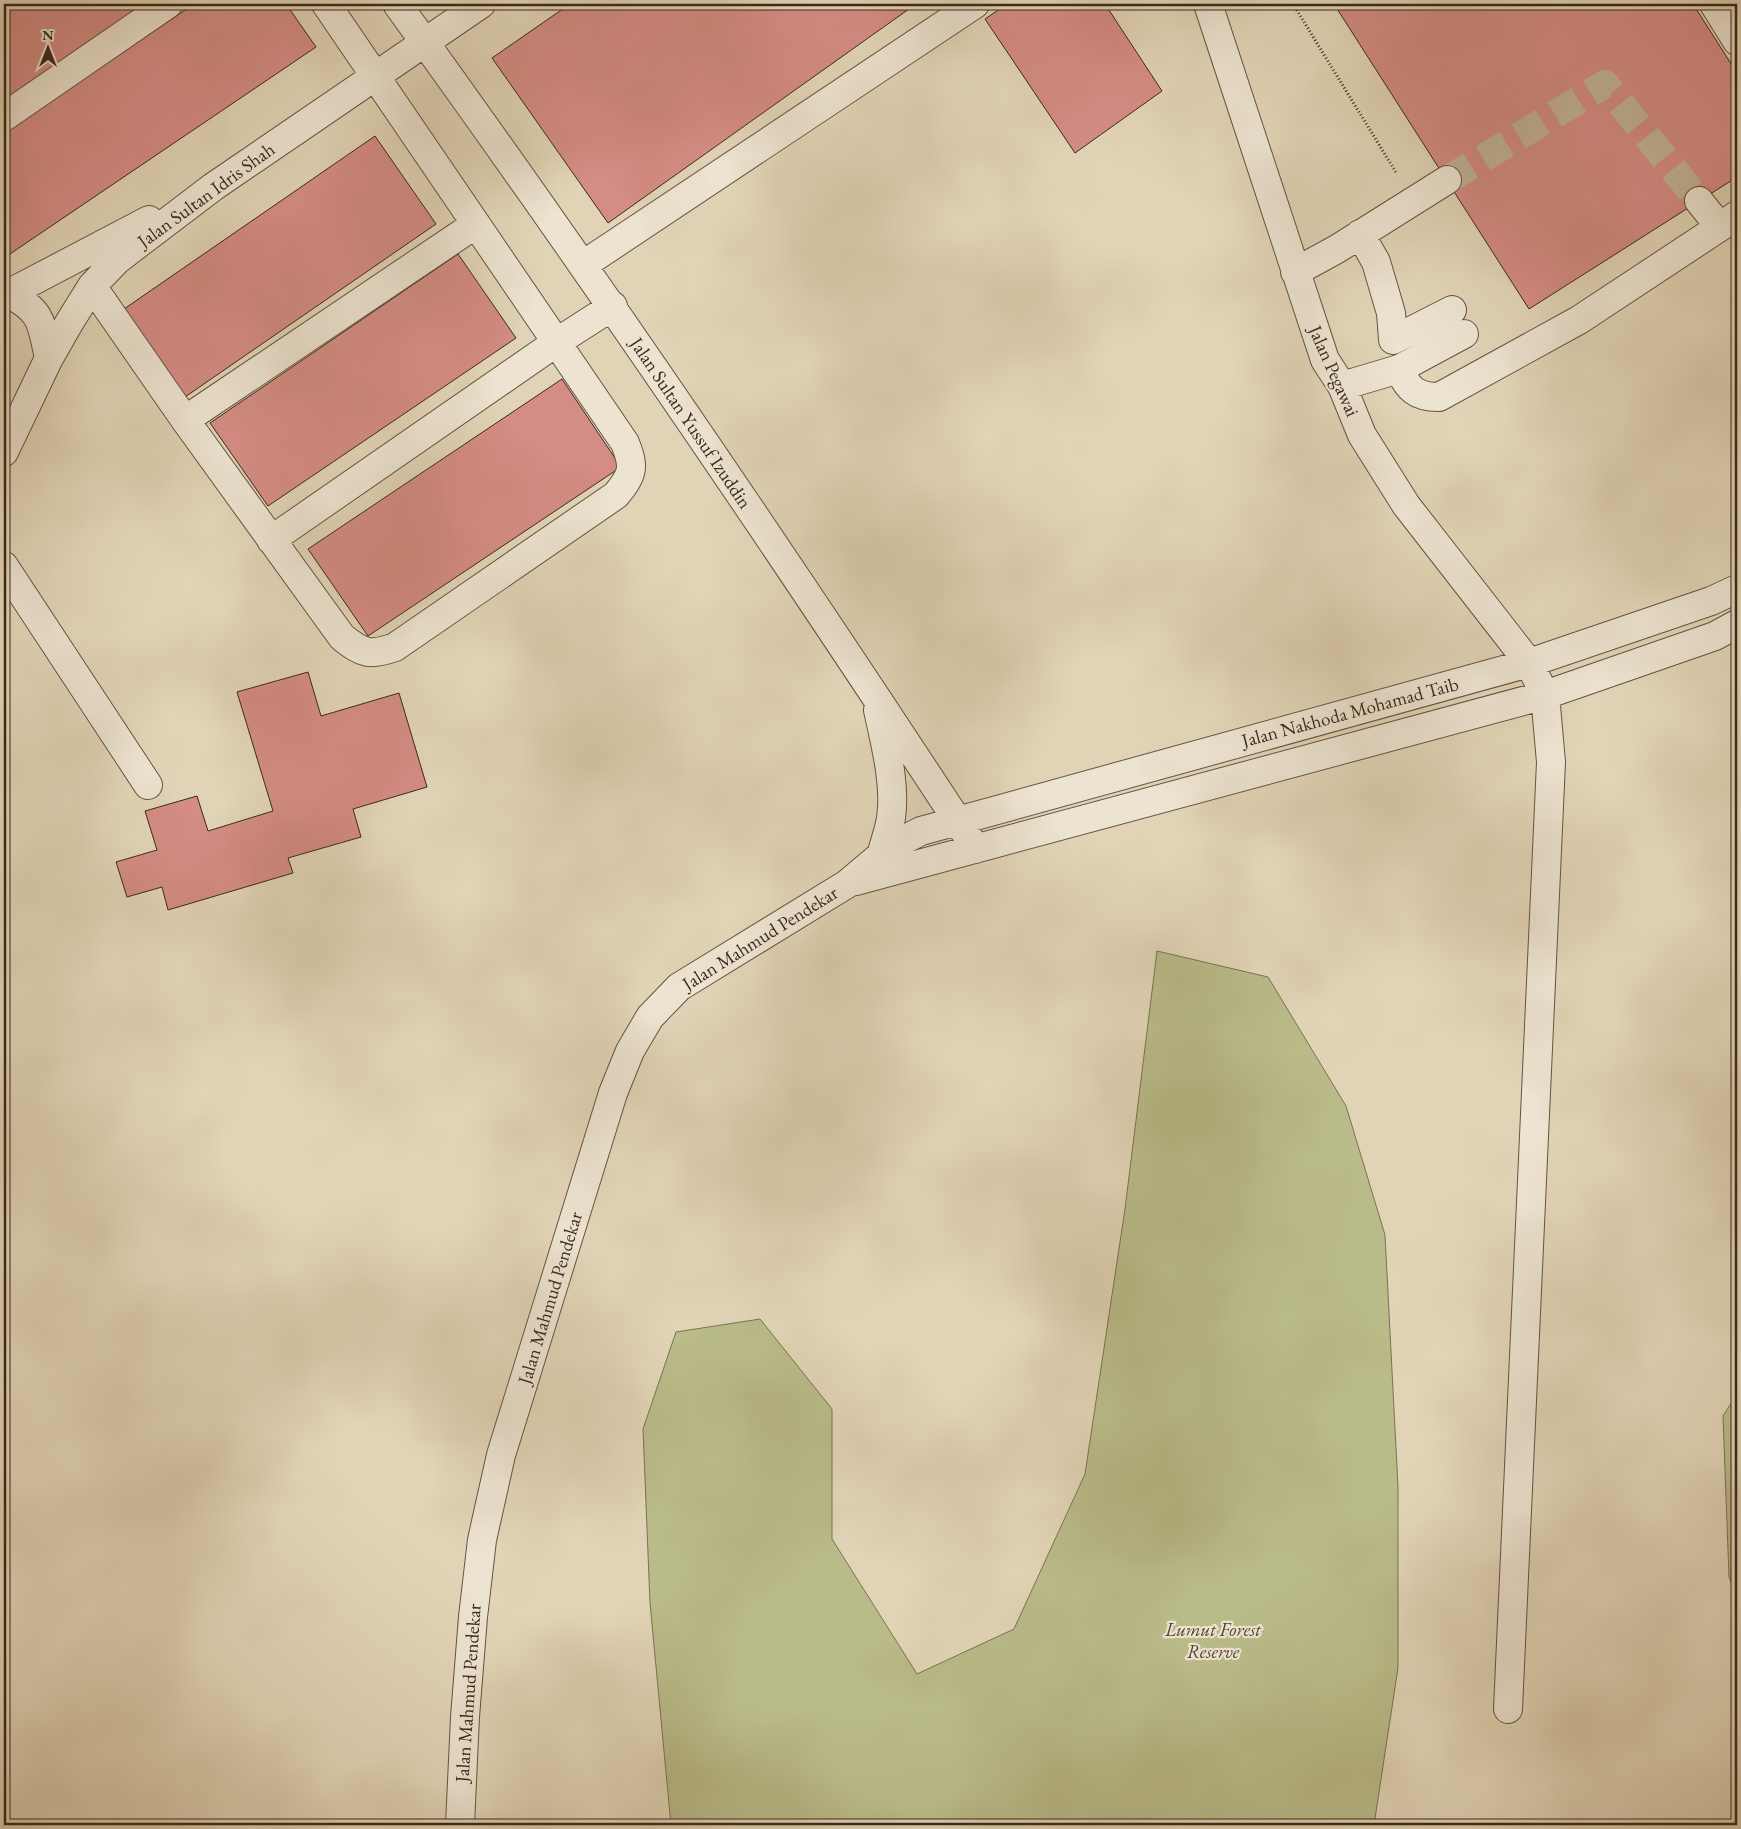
<svg xmlns="http://www.w3.org/2000/svg" width="1741" height="1829" viewBox="0 0 1741 1829" font-family="'EB Garamond',serif">
<style>
.green{fill:#b9bb89;stroke:#7a7253}
.building{fill:#d48c84;stroke:#3a281d}
.lines{fill:none;stroke-linecap:round;stroke-linejoin:round}
.minor-tunnel{stroke:#c0b297;stroke-width:28;stroke-dasharray:28 14;stroke-linecap:butt}
.minor-casing{stroke:#645343;stroke-width:30}
.path{stroke:#3a281d;stroke-width:3;stroke-dasharray:1 2.5;stroke-linecap:butt}
.minor{stroke:#ece3d0;stroke-width:28}
.labels{text-anchor:middle;dominant-baseline:central;stroke-width:4.5;stroke-linejoin:round;paint-order:stroke}
.street-label{font-size:19px;fill:#3a281d;stroke:#ece3d0}
.park-label{font-size:19px;font-style:italic;fill:#534533;stroke:#ece3d0}
</style>
<rect width="100%" height="100%" fill="#e1d4b6"/>
<filter id="stains"><feTurbulence type="fractalNoise" baseFrequency=".004" numOctaves="4"/><feColorMatrix values="0 0 0 0 .2 0 0 0 0 .09 0 0 0 0 .02 0 0 0 .5 -.17"/></filter>
<radialGradient id="worn" r=".72"><stop offset=".6" stop-color="#630" stop-opacity="0"/><stop offset="1" stop-color="#630" stop-opacity=".3"/></radialGradient>
<path class="green" d="M1157 951 1268 977 1346 1106 1385 1235 1398 1487V1668L1374 1825H671L650 1603 643 1429 676 1332 760 1319 832 1409V1539L917 1674 1014 1629 1085 1474 1125 1209Z
M1737 1394V1599L1729 1577 1723 1416Z"/>
<path class="building" d="M4 4H145L4 101Z
M194 4H286L316 47 4 258V133Z
M570 4H916L608 223 492 58Z
M1007 4H1105L1162 91 1075 153 985 19Z
M1334 4H1693L1737 73V177L1529 309Z
M375 136 436 224 185 397 124 309Z
M458 254 516 338 268 506 210 423Z
M562 379 621 467 368 636 308 549Z
M308 672 321 716 399 693 427 787 353 809 361 837 288 858 293 873 168 910 162 887 127 897 116 862 157 850 145 811 197 796 208 831 273 811 237 692Z"/>
<g class="lines">
<path class="minor-tunnel" d="M1447 180 1605 84 1699 201"/>
<defs>
<path id="minor" d="M397 4C597 280 789 563 976 849
M1208 4 1325 360 1342 386 1362 435 1406 505 1529 663 1545 695 1551 762 1508 1709
M1714 4 1737 41
M4 117 168 4
M1699 201 1720 227 1737 215
M1360 234 1376 262 1391 313 1393 340 1452 310
M583 265 975 4
M1295 272 1337 249 1447 180
M92 286 185 420 342 637C363 654 370 656 395 647L616 495C633 474 635 468 625 443L326 4
M8 293C43 312 41 322 49 358
M4 296 149 220
M1399 369C1408 389 1416 397 1439 397L1579 320 1720 227
M1342 386 1399 369 1464 334
M185 420 476 224
M4 452 49 358 69 323 92 286 117 260 213 187 481 4
M271 540 557 342 613 306
M4 566 148 785
M878 710C885 743 896 784 891 818 889 831 884 844 881 856
M856 881 1545 695 1715 636 1737 624
M460 1825 465 1717 473 1617 482 1540 501 1455 613 1093 630 1051 650 1017 679 987 847 884 892 846 921 831 1529 663 1711 601 1737 589"/>
</defs>
<use href="#minor" class="minor-casing"/>
<path class="path" d="M1293 4 1397 174"/>
<use href="#minor" class="minor"/>
</g>
<g class="labels">
<g class="street-label">
<text transform="translate(206 195) rotate(-36)">Jalan Sultan Idris Shah</text>
<text transform="translate(1334 371) rotate(66)">Jalan Pegawai</text>
<text transform="translate(691 423) rotate(56)">Jalan Sultan Yussuf Izuddin</text>
<text transform="translate(1350 712) rotate(-15)">Jalan Nakhoda Mohamad Taib</text>
<text transform="translate(760 938) rotate(-32)">Jalan Mahmud Pendekar</text>
<text transform="translate(550 1298) rotate(-73)">Jalan Mahmud Pendekar</text>
<text transform="translate(468 1693) rotate(-86)">Jalan Mahmud Pendekar</text>
</g>
<g class="park-label">
<text x="1213" y="1629">Lumut Forest<tspan x="1213" dy="22">Reserve</tspan></text>
</g>
</g>
<rect width="1741" height="1829" fill="none" stroke="#e1d4b6" stroke-width="20"/>
<rect x="5" y="5" width="1731" height="1819" fill="none" stroke="#3a281d" stroke-width="2.5"/>
<rect x="10" y="10" width="1721" height="1809" fill="none" stroke="#3a281d"/>
<g transform="translate(48 48)" stroke="#ece3d0" stroke-width="4" paint-order="stroke">
<path d="M0-4L9 19L0 12L-9 19Z" fill="#3a281d"/>
<text y="-8" font-size="14" font-weight="bold" text-anchor="middle" fill="#3a281d">N</text>
</g>
<rect width="100%" height="100%" filter="url(#stains)"/>
<rect width="100%" height="100%" fill="url(#worn)"/>
</svg>
